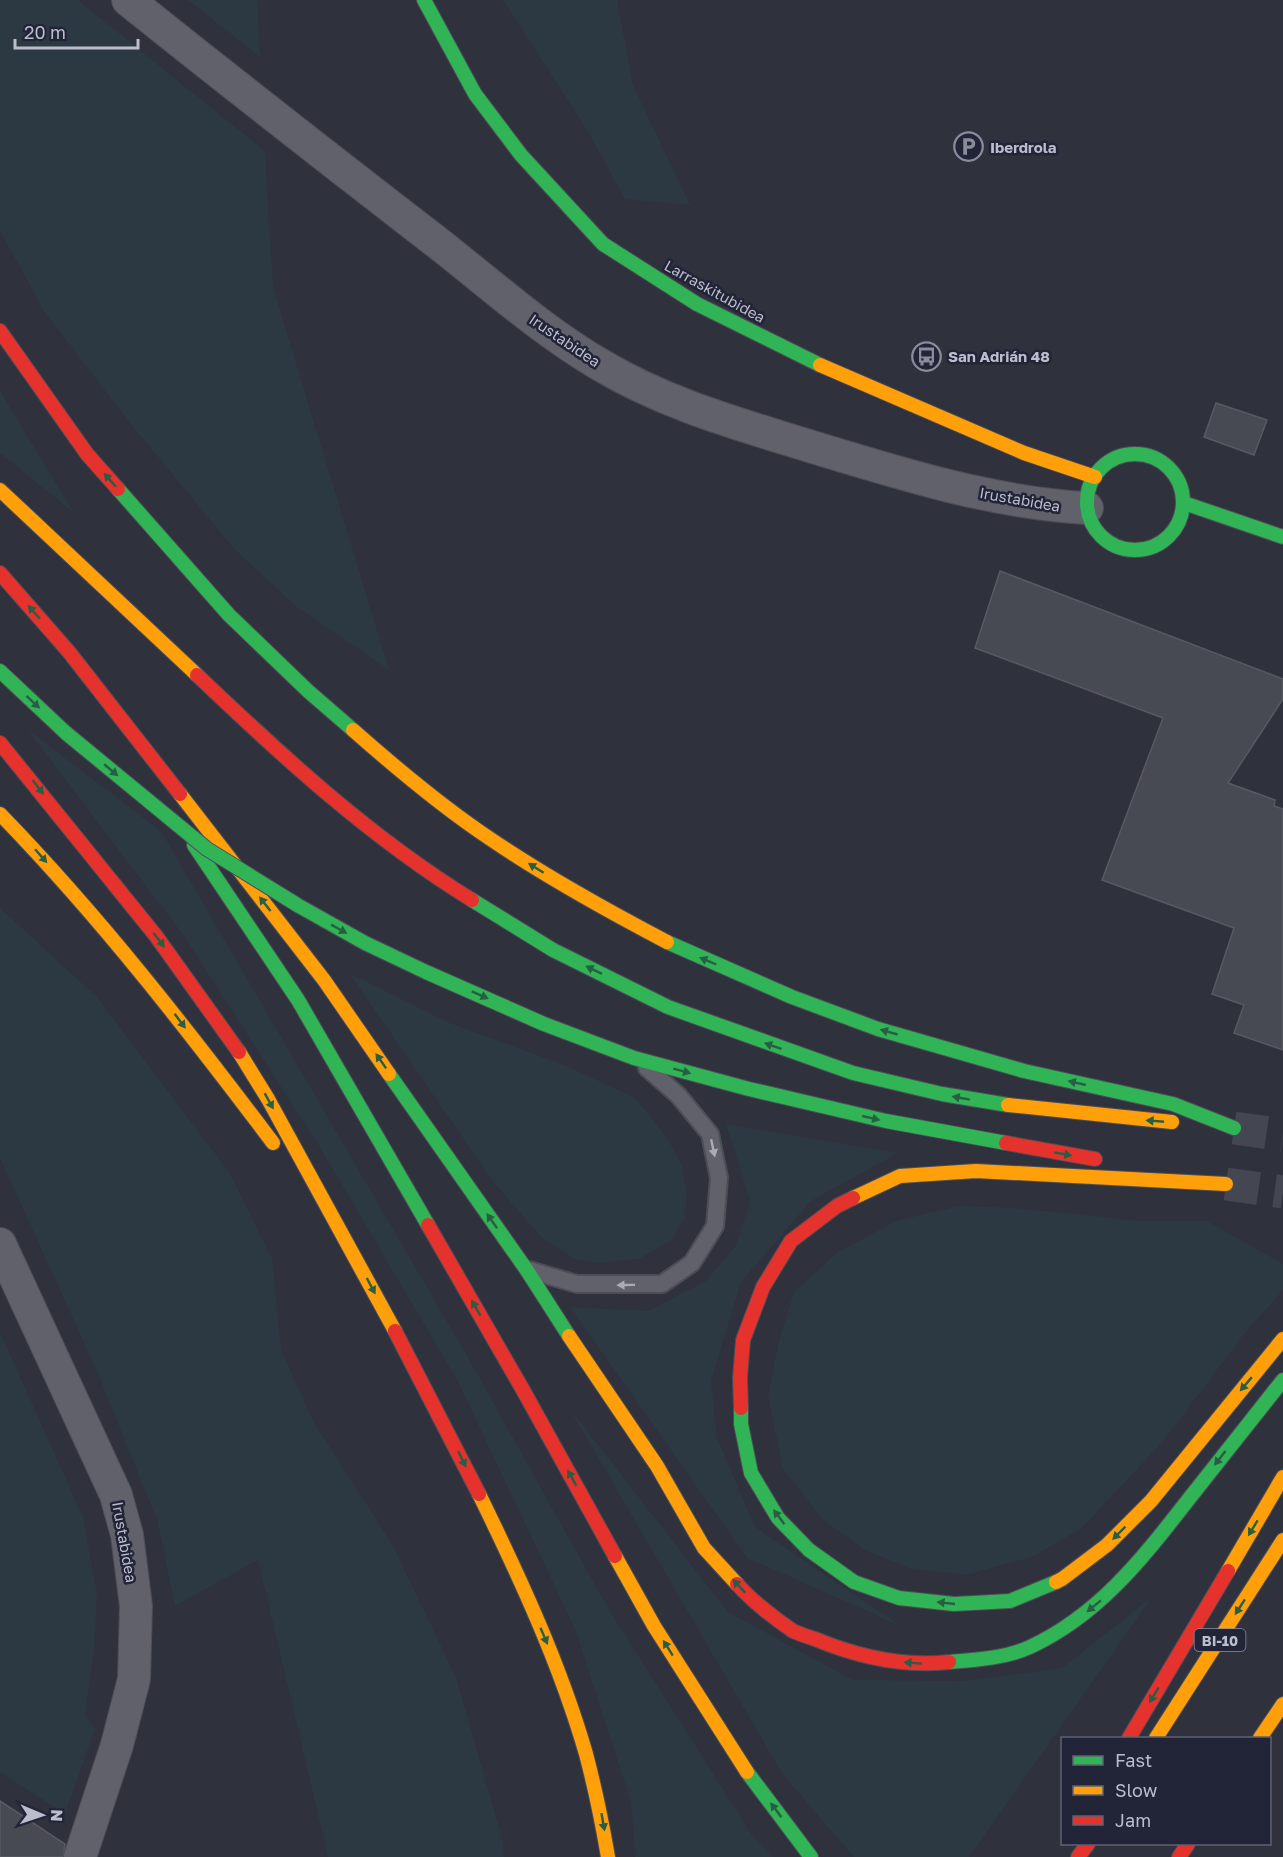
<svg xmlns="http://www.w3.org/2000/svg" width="1283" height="1857" viewBox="0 0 1283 1857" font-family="'Golos Text',sans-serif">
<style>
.green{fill:#2c3943}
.building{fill:#474953;stroke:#585964;stroke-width:1.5}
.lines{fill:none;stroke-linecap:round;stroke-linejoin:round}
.highway-tunnel{stroke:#444652;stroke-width:33;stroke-dasharray:33 16;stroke-linecap:butt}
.lane-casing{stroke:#4c4d56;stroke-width:20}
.street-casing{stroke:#4c4d56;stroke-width:34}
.fast-casing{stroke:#4c4d56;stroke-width:16}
.slow-casing{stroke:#4c4d56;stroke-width:16}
.jam-casing{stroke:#4c4d56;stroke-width:16}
.lane{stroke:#60616a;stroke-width:16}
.street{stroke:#60616a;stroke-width:32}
.fast{stroke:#30b455;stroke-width:14}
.slow{stroke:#ff9f0a;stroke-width:14}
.jam{stroke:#e5322d;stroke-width:14}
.fast-bridge-casing{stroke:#4c4d59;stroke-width:16;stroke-linecap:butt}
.fast-bridge{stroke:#30b455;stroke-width:14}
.oneway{fill:#285e44}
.oneway2{fill:#a9abb8}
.labels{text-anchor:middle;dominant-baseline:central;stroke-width:5;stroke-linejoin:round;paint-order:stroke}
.shield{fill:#222538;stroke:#8d8fa0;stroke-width:1.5}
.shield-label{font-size:14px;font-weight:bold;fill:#bbbdcc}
.poi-label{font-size:15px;font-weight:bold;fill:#bbbdcc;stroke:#222538;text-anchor:start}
.street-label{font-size:15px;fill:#bbbdcc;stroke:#222538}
</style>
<rect width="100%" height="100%" fill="#2f313d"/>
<path class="green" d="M0 0H78L265 151 273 287 389 670 297 607 234 549 126 418 44 311 0 231Z
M188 0H257L260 57Z
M503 0H617L633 85 690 205 625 199 587 130Z
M0 391 74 513 0 453Z
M27 729 161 831 474 1368 608 1608 752 1835 774 1857H635L631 1802 575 1629 457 1380 321 1149 184 936Z
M0 908 96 996 230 1173 272 1259 281 1349 313 1421 392 1544 456 1677 503 1841 504 1857H328L258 1560 175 1606 157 1520 95 1367 0 1158Z
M349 973 450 1023 567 1066 635 1098 666 1136 682 1165 687 1194 685 1218 670 1241 639 1259 600 1263 577 1260 542 1238 494 1183Z
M726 1124 898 1153 811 1201 741 1282 711 1381 717 1438 755 1527 901 1626 747 1558 570 1307 648 1311 706 1281 736 1245 750 1201Z
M958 1206 1015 1208 1139 1221H1207L1283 1264V1290L1244 1334 1165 1439 1082 1528 1032 1557 966 1575 908 1568 863 1549 822 1519 783 1469 768 1396 779 1341 794 1292 838 1252 896 1221Z
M0 1332 83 1517 97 1594 94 1652 85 1713 95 1729 65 1814 0 1772Z
M568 1406 728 1612 853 1680 965 1681 1062 1668 1153 1596 969 1857H854L783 1775Z"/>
<path class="building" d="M1216 403 1267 420 1254 455 1204 437Z
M1000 571 1283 679V699L1228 783 1275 800 1274 806 1283 809V1050L1234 1033 1244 1005 1212 994 1234 928 1102 880 1163 718 975 648Z
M0 1801 65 1844 63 1857H0Z"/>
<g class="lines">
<path class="highway-tunnel" d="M1234 1128 1283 1135
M1226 1184 1283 1192"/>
<defs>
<path id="lane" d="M529 1270 577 1284H662L692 1263 715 1226 719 1178 710 1134 678 1095 647 1068"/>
<path id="street" d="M128 0C228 80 329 159 430 237 486 280 538 328 599 364 667 405 742 425 816 448 904 475 995 503 1087 508
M0 1244 116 1495 127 1535 136 1606 134 1679 117 1745 80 1857"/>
<path id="fast" d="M424 0 475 94 521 155 603 244 697 304 820 365
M1087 502a48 48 0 1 1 96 0a48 48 0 1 1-96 0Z
M118 489 229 615 308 691 353 730
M1184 503 1283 537
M0 671 66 733
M194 845 298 1000 428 1225
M472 900 553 950 668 1007 853 1073 942 1094 1008 1105
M667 942 792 997 878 1029 1024 1071 1173 1104 1234 1128
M426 972 544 1024 634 1058 749 1089 886 1121 1006 1143
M389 1074 526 1269 569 1336
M741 1408V1424L751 1473 778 1518 809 1550 854 1582 899 1598 954 1604 1010 1601 1056 1582
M949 1662C975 1660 1006 1658 1030 1647 1101 1614 1145 1555 1192 1495 1222 1457 1253 1418 1283 1380
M747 1772 811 1857"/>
<path id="slow" d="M820 365 1024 453 1095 477
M0 490 197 675
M353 730C396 768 441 806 489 838 546 877 606 910 667 942
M180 794 324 980 389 1074
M0 814C100 917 187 1029 273 1143
M239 1052 268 1099 395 1331
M1008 1105 1172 1122
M853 1198 900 1176 976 1171 1226 1184
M569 1336 657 1466 704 1548 737 1584
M479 1494C520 1578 560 1664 586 1754 595 1788 602 1822 608 1857
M615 1556 654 1626 747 1772
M1228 1571 1283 1477
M1056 1582 1062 1579 1107 1545 1151 1501 1283 1339
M1156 1738 1283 1540
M1260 1738 1283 1704"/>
<path id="jam" d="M0 331 87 454 118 489
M0 573 69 652 180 794
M197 675C283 757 371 838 472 900
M0 743 156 936 239 1052
M1006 1143 1095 1159
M428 1225 523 1390 615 1556
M395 1331 479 1494
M741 1408 740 1378 743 1340 763 1287 791 1241 837 1206 853 1198
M737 1584C751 1600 775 1619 793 1631 800 1634 808 1637 815 1639 856 1656 904 1667 949 1662
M1129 1738 1228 1571
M1078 1857 1088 1844
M1179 1857 1188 1844"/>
</defs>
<use href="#lane" class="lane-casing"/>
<use href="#street" class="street-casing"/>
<use href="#fast" class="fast-casing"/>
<use href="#slow" class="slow-casing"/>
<use href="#jam" class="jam-casing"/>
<use href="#lane" class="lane"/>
<use href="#street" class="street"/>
<use href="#fast" class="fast"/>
<use href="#slow" class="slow"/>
<use href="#jam" class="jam"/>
<defs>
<path id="fast-bridge" d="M66 733 207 849 299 906 365 943 426 972"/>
</defs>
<use href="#fast-bridge" class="fast-bridge-casing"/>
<use href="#fast-bridge" class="fast-bridge"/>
</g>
<defs><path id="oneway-solid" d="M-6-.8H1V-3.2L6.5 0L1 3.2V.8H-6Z" transform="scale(1.5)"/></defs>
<g class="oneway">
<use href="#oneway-solid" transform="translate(110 480) rotate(-131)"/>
<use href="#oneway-solid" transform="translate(34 612) rotate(-131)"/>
<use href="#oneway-solid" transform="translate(33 702) rotate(43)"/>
<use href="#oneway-solid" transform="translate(111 770) rotate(40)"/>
<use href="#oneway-solid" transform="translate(38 787) rotate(52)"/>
<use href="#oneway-solid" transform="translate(41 856) rotate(49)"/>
<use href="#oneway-solid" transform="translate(536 868) rotate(-148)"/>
<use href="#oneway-solid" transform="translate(265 904) rotate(-128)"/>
<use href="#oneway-solid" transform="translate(339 929) rotate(29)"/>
<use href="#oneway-solid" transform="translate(159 940) rotate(52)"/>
<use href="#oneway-solid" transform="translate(708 961) rotate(-157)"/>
<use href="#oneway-solid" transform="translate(594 970) rotate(-154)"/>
<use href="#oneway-solid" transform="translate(480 995) rotate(24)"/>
<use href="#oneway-solid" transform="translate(180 1021) rotate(53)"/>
<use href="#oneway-solid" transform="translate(889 1032) rotate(-164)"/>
<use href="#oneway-solid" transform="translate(773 1046) rotate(-161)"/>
<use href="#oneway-solid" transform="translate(381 1061) rotate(-125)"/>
<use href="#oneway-solid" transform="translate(682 1071) rotate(15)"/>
<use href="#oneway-solid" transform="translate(1077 1083) rotate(-167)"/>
<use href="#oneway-solid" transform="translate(961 1098) rotate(-170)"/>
<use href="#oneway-solid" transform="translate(269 1101) rotate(61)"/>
<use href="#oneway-solid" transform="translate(871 1118) rotate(13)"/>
<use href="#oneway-solid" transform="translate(1155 1121) rotate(-175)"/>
<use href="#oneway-solid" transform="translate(1063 1154) rotate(10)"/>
<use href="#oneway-solid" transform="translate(492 1221) rotate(-125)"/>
<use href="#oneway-solid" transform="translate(371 1286) rotate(62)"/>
<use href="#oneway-solid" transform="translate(476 1308) rotate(-120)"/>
<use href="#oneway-solid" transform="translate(1246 1384) rotate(130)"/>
<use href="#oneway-solid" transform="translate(1220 1458) rotate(128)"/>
<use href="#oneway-solid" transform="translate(462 1459) rotate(64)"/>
<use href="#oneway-solid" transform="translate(572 1478) rotate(-119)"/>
<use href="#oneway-solid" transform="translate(779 1517) rotate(-127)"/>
<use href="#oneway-solid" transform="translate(1253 1528) rotate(121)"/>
<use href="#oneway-solid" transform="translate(1119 1533) rotate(135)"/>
<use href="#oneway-solid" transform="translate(739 1586) rotate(-133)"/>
<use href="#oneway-solid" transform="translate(946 1603) rotate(-174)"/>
<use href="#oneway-solid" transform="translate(1094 1606) rotate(141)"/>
<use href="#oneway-solid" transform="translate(1240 1607) rotate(123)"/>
<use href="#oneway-solid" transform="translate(544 1636) rotate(67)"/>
<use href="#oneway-solid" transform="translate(668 1648) rotate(-122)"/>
<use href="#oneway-solid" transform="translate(913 1663) rotate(-176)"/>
<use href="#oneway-solid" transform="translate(1154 1695) rotate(121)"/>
<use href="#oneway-solid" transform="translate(776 1810) rotate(-127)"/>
<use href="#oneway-solid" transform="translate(603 1822) rotate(80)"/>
</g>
<g class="oneway2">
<use href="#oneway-solid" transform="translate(713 1148) rotate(78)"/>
<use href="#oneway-solid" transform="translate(626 1285) rotate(179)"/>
</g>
<defs>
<symbol id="parking-ring" viewBox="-11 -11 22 22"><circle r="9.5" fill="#222538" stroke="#8a8c9a" stroke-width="1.5"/><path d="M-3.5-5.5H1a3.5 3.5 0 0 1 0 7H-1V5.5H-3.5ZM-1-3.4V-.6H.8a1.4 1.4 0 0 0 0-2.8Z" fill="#8a8c9a"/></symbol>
<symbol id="bus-ring" viewBox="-11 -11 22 22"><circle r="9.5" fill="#222538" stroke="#8a8c9a" stroke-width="1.5"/><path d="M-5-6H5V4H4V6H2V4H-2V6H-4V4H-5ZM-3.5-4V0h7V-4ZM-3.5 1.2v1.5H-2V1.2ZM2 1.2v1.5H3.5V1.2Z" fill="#8a8c9a"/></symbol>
</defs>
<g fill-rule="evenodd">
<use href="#parking-ring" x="952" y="130" width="33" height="33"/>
<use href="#bus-ring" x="910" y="340" width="33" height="33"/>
</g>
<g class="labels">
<rect class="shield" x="1194.5" y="1629" width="51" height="22" rx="4.5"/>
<g class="shield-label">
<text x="1220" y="1640">BI-10</text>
</g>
<g class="poi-label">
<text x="990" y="147">Iberdrola</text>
<text x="948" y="356">San Adrián 48</text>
</g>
<g class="street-label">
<text transform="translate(715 291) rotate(29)">Larraskitubidea</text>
<text transform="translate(565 340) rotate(34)">Irustabidea</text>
<text transform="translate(1020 499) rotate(10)">Irustabidea</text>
<text transform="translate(125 1542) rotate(80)">Irustabidea</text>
</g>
</g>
<rect x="1061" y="1737" width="210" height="108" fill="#222538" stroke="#5f6273" stroke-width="1.5"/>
<rect x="1073" y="1756" width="30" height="9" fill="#30b455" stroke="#5f6273" stroke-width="1.5"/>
<text x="1115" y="1767" font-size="18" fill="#bbbdcc">Fast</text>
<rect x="1073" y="1786" width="30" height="9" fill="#ff9f0a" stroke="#5f6273" stroke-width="1.5"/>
<text x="1115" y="1797" font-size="18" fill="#bbbdcc">Slow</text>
<rect x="1073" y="1816" width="30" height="9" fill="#e5322d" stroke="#5f6273" stroke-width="1.5"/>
<text x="1115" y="1827" font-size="18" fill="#bbbdcc">Jam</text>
<g transform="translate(42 1815) rotate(92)" stroke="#222538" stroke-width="4.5" paint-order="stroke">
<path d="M0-4.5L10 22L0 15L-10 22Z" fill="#bbbdcc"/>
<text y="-9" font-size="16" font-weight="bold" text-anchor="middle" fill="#bbbdcc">N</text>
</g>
<path d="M15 39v9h123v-9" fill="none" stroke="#bbbdcc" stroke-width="3"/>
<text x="24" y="39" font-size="18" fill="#bbbdcc" stroke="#222538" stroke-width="4.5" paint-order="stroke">20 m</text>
</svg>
